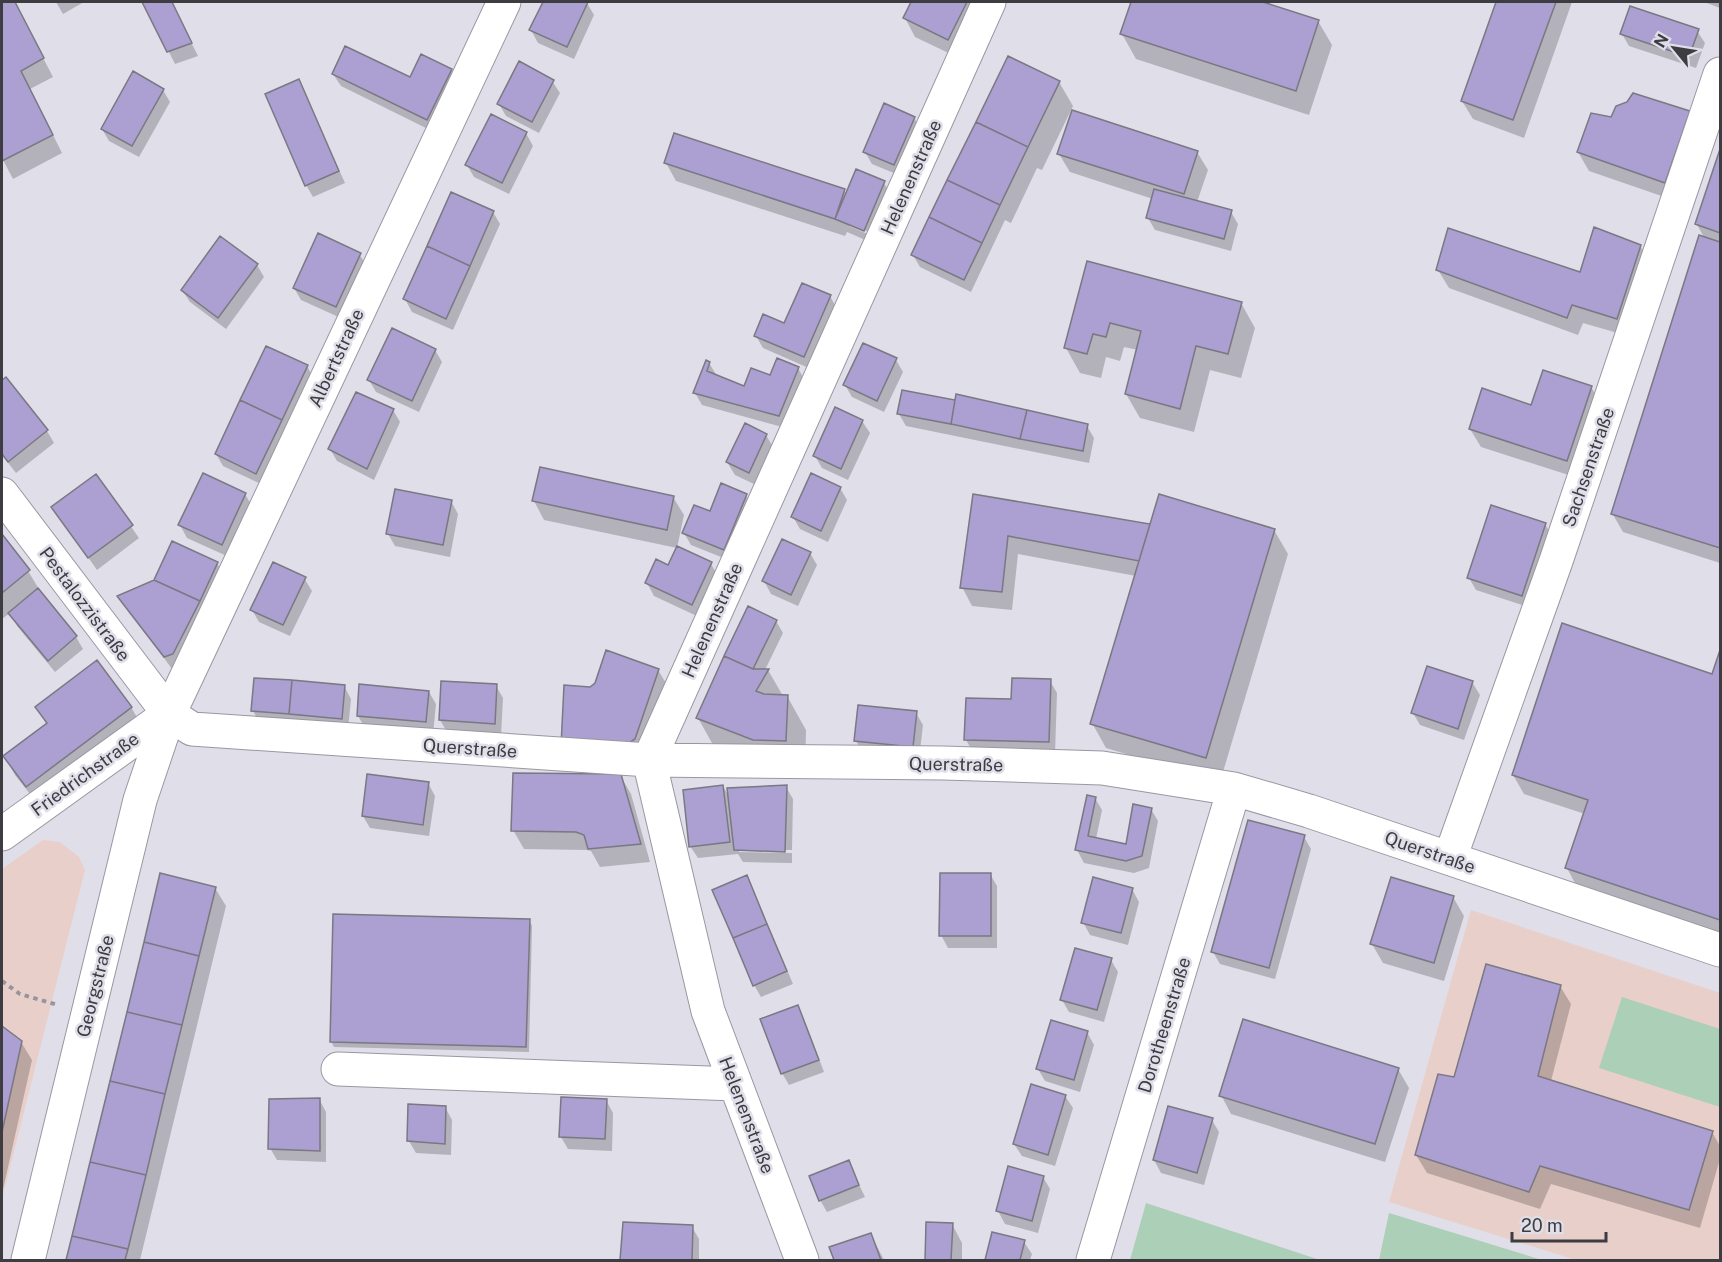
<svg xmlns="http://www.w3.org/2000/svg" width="1722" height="1262" viewBox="0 0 1722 1262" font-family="'Public Sans',sans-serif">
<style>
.education{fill:#e9cfca}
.green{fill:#accfb8}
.shadow{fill:#0003;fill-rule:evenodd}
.building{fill:#ac9fd1;stroke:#7a7882;stroke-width:1.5}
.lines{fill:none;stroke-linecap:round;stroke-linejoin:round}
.minor-casing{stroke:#9a97a2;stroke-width:35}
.path{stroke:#96959d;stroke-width:4;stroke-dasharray:4.5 4.5;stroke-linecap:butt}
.minor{stroke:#fff;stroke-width:33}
.labels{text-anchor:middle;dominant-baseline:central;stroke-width:5;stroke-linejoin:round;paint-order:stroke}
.street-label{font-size:18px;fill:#3d3c40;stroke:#e0dee9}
</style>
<rect width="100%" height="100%" fill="#e0dee9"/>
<path class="education" d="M43 840 60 842 79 857 85 870 2 1199V869Z
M1471 910 1720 993V1260H1576L1389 1202Z"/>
<path class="green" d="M1622 997 1720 1029V1107L1599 1068Z
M1146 1203 1320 1260H1130Z
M1389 1213 1542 1260H1379Z"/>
<path class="shadow" d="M2 2H14L53 77 30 89 62 153 13 179 2 158Z
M56 2H84L63 14Z
M144 2H171L198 56 175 64Z
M544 2H584L587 3 594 15 574 59 538 43 531 30Z
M912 2H985L959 58 915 37 905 18Z
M1133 2H1258L1318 21 1332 45 1309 115 1136 59 1122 34Z
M1498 2H1572L1524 138 1473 119 1462 101Z
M1704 2H1720V8Z
M1697 31 1705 43 1696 68 1629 46 1622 34Z
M451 70 458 83 434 132 341 86 333 74 411 79Z
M299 81 345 183 313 197 306 185Z
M552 81 560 93 539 133 506 116 499 104Z
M1059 82 1073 106 1042 170 1037 168 1011 223 1005 220 971 292 920 267 913 255Z
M163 90 170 102 139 157 109 141 102 129Z
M1689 113 1700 131 1676 201 1589 171 1578 152 1611 119Z
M914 118 921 130 901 176 872 164 865 152Z
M526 133 533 146 509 194 474 177 467 165Z
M1197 152 1208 170 1197 202 1231 212 1238 224 1231 251 1155 230 1148 218 1153 199 1070 172 1059 154Z
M1720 153V563L1623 532 1612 513 1705 239 1696 223Z
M666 163 844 190 847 195 884 183 891 195 870 242 847 232 845 236 676 181ZM849 223 871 233 870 235 849 226Z
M493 212 500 224 453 330 412 312 405 299Z
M1640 246 1651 264 1628 336 1583 323 1578 335 1449 288 1438 270 1581 274Z
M359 254 367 266 343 319 301 300 294 288Z
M1088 263 1241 303 1255 328 1241 378 1210 370 1194 432 1140 418 1126 394 1138 350 1124 347 1120 361 1106 357 1101 378 1080 373 1066 348Z
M257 265 264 277 226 329 190 302 182 290Z
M830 296 837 309 811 369 763 348 756 336 785 325Z
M435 350 442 362 419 412 376 392 369 380Z
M896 360 903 372 884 412 852 397 845 385Z
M709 363 717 376 745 388 798 368 805 381 786 428 702 405 695 393Z
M307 366 314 379 263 485 223 466 216 454Z
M5 379 47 431 54 443 16 473 2 455V382Z
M1591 387 1602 405 1578 478 1481 447 1470 429Z
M903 392 1087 426 1094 438 1089 463 906 426 899 414Z
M393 410 400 422 374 480 337 461 330 449Z
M862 421 870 433 848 480 822 468 815 456Z
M766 435 773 447 756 485 735 475 727 462Z
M96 476 139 538 97 570 53 507Z
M840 488 847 500 828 542 800 529 793 517Z
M245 494 252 506 229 557 187 538 180 525Z
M746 495 753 507 731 561 691 545 684 533 710 513Z
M974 496 1151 526 1274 530 1288 554 1220 782 1106 748 1092 723 1136 576 1018 554 1012 610 972 606 962 587Z
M673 497 684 515 677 548 711 564 718 576 699 617 654 596 647 583 669 567 677 548 544 520 534 501Z
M451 501 458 514 450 557 395 546 388 534Z
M1545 524 1552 536 1528 607 1476 590 1469 578Z
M2 537 28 571 39 589 38 591 76 637 83 649 55 672 17 626 10 613 2 619Z
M810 553 817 565 798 606 771 594 764 581Z
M217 563 224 575 172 669 119 596 155 581Z
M304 578 312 591 290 636 259 622 252 610Z
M776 621 783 633 765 670H768L783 696H787L806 730 805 774 717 752 698 718Z
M1720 654V935L1577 887 1567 868 1585 814 1524 794 1513 775 1713 676Z
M658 670 669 688 630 767 591 688Z
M1050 681 1057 693 1055 754 973 752 966 740 1013 700Z
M443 682 496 686 503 698 501 736 447 732 440 720Z
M1472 682 1480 695 1464 740 1420 725 1413 713Z
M344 686 351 699 348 730 260 723 253 711Z
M429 692 436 704 433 734 365 728 358 716Z
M131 707 142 726 38 804 15 775 5 756 47 725 37 708Z
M916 713 923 725 919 759 863 753 856 741Z
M620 775 631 794 650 862 600 867 591 851 587 850 524 849 513 830Z
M428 783 435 796 429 836 370 828 363 816Z
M723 786 730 799 786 787 793 799 792 850 739 849V852L792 853V863L743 862 738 854 698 858 690 846Z
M1095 798 1102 810 1096 839 1127 845 1151 809 1158 821 1149 868 1134 873 1084 863 1077 850Z
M1304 837 1311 849 1275 979 1220 964 1213 952Z
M990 874 997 886V948H948L941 935Z
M161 875 215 888 226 906 140 1260H68Z
M746 877 753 889 793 984 761 997 754 985Z
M1132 889 1139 902 1128 945 1090 935 1083 922Z
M1453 897 1464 916 1444 981 1383 963 1372 944Z
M529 920 532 926 529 1052 334 1047 331 1041Z
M1111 960 1118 972 1104 1022 1069 1012 1062 1000Z
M1560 986 1571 1004 1551 1081 1712 1132 1720 1146V1159L1700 1228 1551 1184 1540 1209 1427 1173 1416 1155 1455 1079Z
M797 1007 804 1019 824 1072 789 1085 782 1073Z
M2 1028 21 1042 32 1060 2 1194Z
M1087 1032 1094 1045 1080 1092 1045 1081 1038 1069Z
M1398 1069 1409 1088 1385 1162 1231 1114 1221 1095Z
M1065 1096 1073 1108 1055 1166 1022 1156 1014 1144Z
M319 1099 326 1112V1162L277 1160 270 1148Z
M606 1100 613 1113 612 1151 568 1149 561 1137Z
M445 1107 452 1120 451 1155 416 1153 409 1141Z
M1212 1120 1219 1132 1204 1185 1161 1173 1154 1160Z
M848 1162 865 1197 827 1212 820 1200Z
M1043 1177 1050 1189 1038 1233 1005 1224 998 1211Z
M624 1224 692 1227 699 1239V1260H622Z
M927 1224H952L962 1243V1260H926Z
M993 1234 1024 1242 1032 1254 1030 1260H986Z
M871 1235 884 1260H836L831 1247Z"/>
<path class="building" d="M2 2H15L44 58 21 71 53 135 2 161Z
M142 2H172L192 43 167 52Z
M543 2H588L567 47 529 30Z
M911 2H967L948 40 903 18Z
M1131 2H1263L1319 20 1296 91 1120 34Z
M1496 2H1556L1513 120 1461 101Z
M1630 6 1699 29 1689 57 1620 34Z
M345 46 410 77 421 54 452 69 427 120 332 74Z
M1008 56 1060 81 1028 147 976 122Z
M519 61 554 80 532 122 497 104Z
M133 71 164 89 132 146 101 129Z
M299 79 339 171 305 186 265 94Z
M1633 93 1690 111 1665 183 1577 152 1591 113 1611 117 1616 106 1627 102Z
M884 103 915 117 894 165 863 152Z
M1072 110 1198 151 1184 194 1057 154Z
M491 114 527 132 502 183 465 165Z
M976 122 1028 147 1000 205 947 180Z
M674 133 845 189 835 219 664 163Z
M1720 149V233L1695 224Z
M856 169 885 181 864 231 835 219Z
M947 180 1000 205 982 243 929 217Z
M1154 189 1232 210 1224 239 1146 218Z
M451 192 494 211 470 266 427 246Z
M929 217 982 243 964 280 911 255Z
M1594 227 1641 245 1617 319 1572 305 1567 318 1436 270 1448 228 1580 272Z
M318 233 361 253 336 307 293 288Z
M1699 235 1720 242V548L1611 514Z
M220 236 258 264 218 318 181 290Z
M427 246 470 266 446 319 403 299Z
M1087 261 1242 302 1228 354 1196 346 1180 409 1125 394 1141 331 1110 323 1106 337 1093 334 1087 354 1064 348Z
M802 283 831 295 804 357 754 336 763 314 784 323Z
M392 328 436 349 412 401 367 380Z
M863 343 897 358 877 401 843 385Z
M266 346 308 365 282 420 240 400Z
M777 358 799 367 779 416 693 393 706 360 710 362 707 371 744 386 751 368 770 375Z
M1543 370 1592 386 1567 461 1469 429 1482 388 1531 405Z
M6 377 48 430 8 462 2 454V380Z
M902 390 955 400 951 424 897 414Z
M356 392 394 409 367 469 328 449Z
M956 394 1027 410 1020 439 951 424Z
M240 400 282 420 256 474 215 454Z
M835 407 863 420 841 469 813 456Z
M1027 410 1088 424 1083 451 1020 439Z
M745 423 767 434 749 473 726 462Z
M540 467 674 496 667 530 532 501Z
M203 473 246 493 222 545 178 525Z
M811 473 841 487 821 531 791 517Z
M96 474 133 525 88 558 51 507Z
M721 483 747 494 724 550 682 533 694 505 710 511Z
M395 489 452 500 443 545 386 534Z
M973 494 1150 524 1139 561 1008 536 1002 592 960 588Z
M1159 494 1275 529 1206 758 1090 724Z
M1491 505 1546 523 1522 596 1467 578Z
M2 534 30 570 2 593Z
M782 539 811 552 791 595 762 581Z
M172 541 218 562 200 601 154 580Z
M677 546 712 562 692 605 645 583 656 559 668 565Z
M273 562 306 577 283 625 250 610Z
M154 580 200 601 173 654 164 657 117 596Z
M38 588 77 636 48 661 8 613Z
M748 606 777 620 753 669 724 656Z
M1562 623 1712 674 1720 650V920L1565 868 1588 800 1512 775Z
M606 650 659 669 635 739 619 749 561 746 564 685 590 687 595 683Z
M724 656 753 669H769L756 691 764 694 788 695 786 741 753 740 696 718Z
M97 660 132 707 26 787 3 756 47 723 35 707Z
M1427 666 1473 681 1458 729 1411 713Z
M254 678 292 680 289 714 251 711Z
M1012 678 1051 679 1049 742 964 740 966 698 1011 699Z
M292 680 345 685 342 719 289 714Z
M441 681 497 684 495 724 439 720Z
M359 684 429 691 426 722 357 716Z
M858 705 917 711 913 747 854 741Z
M513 773 621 774 641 844 588 849 584 835 576 832 511 831Z
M367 774 429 782 423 825 362 816Z
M723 785 730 842 689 847 683 790Z
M787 785 785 852 734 850 727 788Z
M1087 795 1096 797 1088 836 1126 844 1133 804 1152 808 1142 856 1126 861 1075 850Z
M1248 820 1305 835 1269 968 1211 952Z
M160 873 216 887 199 956 144 942Z
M940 873H991V936H939Z
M747 875 767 924 733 938 712 890Z
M1093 877 1133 888 1121 933 1081 923Z
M1391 877 1454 896 1434 963 1370 944Z
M333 914 530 919 526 1047 330 1042Z
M767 924 787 971 753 986 733 938Z
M144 942 199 956 182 1025 127 1012Z
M1075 948 1112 958 1097 1010 1060 1000Z
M1486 964 1561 985 1538 1076 1713 1131 1689 1210 1540 1166 1529 1192 1415 1155 1438 1074 1454 1077Z
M798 1005 819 1060 781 1074 760 1019Z
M127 1012 182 1025 165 1094 110 1081Z
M1243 1019 1399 1068 1375 1144 1219 1096Z
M1051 1020 1088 1031 1074 1080 1036 1069Z
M2 1026 22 1041 2 1132Z
M110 1081 165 1094 146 1175 90 1162Z
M1031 1084 1066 1095 1048 1155 1013 1144Z
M561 1097 607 1099 605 1139 559 1137Z
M320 1098V1151L268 1149 269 1099Z
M408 1104 446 1106 445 1144 407 1141Z
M1168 1106 1213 1118 1197 1173 1153 1160Z
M849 1160 859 1185 819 1201 809 1176Z
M90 1162 146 1175 128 1249 72 1236Z
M1008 1166 1044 1176 1032 1221 996 1211Z
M623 1222 693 1225 692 1260H620Z
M926 1222 953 1223 951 1260H925Z
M992 1232 1025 1240 1020 1260H985Z
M871 1233 881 1260H834L829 1247Z
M72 1236 128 1249 125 1260H66Z"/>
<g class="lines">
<defs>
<path id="minor" d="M2 494 169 714 192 729 649 760 943 763 1102 768 1234 789 1309 811 1720 950
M2 834 169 714
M1450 858 1556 561 1720 74
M338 1069 735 1084
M28 1260 140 800 169 714 504 2
M802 1260 708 1011 649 760 989 2
M1093 1260 1234 789"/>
</defs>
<use href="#minor" class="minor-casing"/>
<path class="path" d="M2 981 20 994 58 1005"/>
<use href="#minor" class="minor"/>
</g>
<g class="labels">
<g class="street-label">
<text transform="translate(911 177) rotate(-66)">Helenenstraße</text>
<text transform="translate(336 358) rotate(-65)">Albertstraße</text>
<text transform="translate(1588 467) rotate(-71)">Sachsenstraße</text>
<text transform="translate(85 604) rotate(53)">Pestalozzistraße</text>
<text transform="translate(712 620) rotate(-66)">Helenenstraße</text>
<text transform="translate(470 748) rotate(4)">Querstraße</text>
<text transform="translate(956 764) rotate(1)">Querstraße</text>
<text transform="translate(85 774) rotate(-36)">Friedrichstraße</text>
<text transform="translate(1430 852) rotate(19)">Querstraße</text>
<text transform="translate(95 986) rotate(-76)">Georgstraße</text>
<text transform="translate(1164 1025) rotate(-73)">Dorotheenstraße</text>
<text transform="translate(747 1115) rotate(69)">Helenenstraße</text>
</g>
</g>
<rect width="1722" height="1262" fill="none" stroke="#3d3c40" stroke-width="6"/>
<g transform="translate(1674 48) rotate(300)" stroke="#e0dee9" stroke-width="4.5" paint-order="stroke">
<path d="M0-4.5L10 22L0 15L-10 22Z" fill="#3d3c40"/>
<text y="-9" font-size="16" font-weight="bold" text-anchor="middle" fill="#3d3c40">N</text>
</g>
<path d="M1512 1232v9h94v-9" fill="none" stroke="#3d3c40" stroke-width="3"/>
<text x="1521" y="1232" font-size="18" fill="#3d3c40" stroke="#e0dee9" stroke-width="4.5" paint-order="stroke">20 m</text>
</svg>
